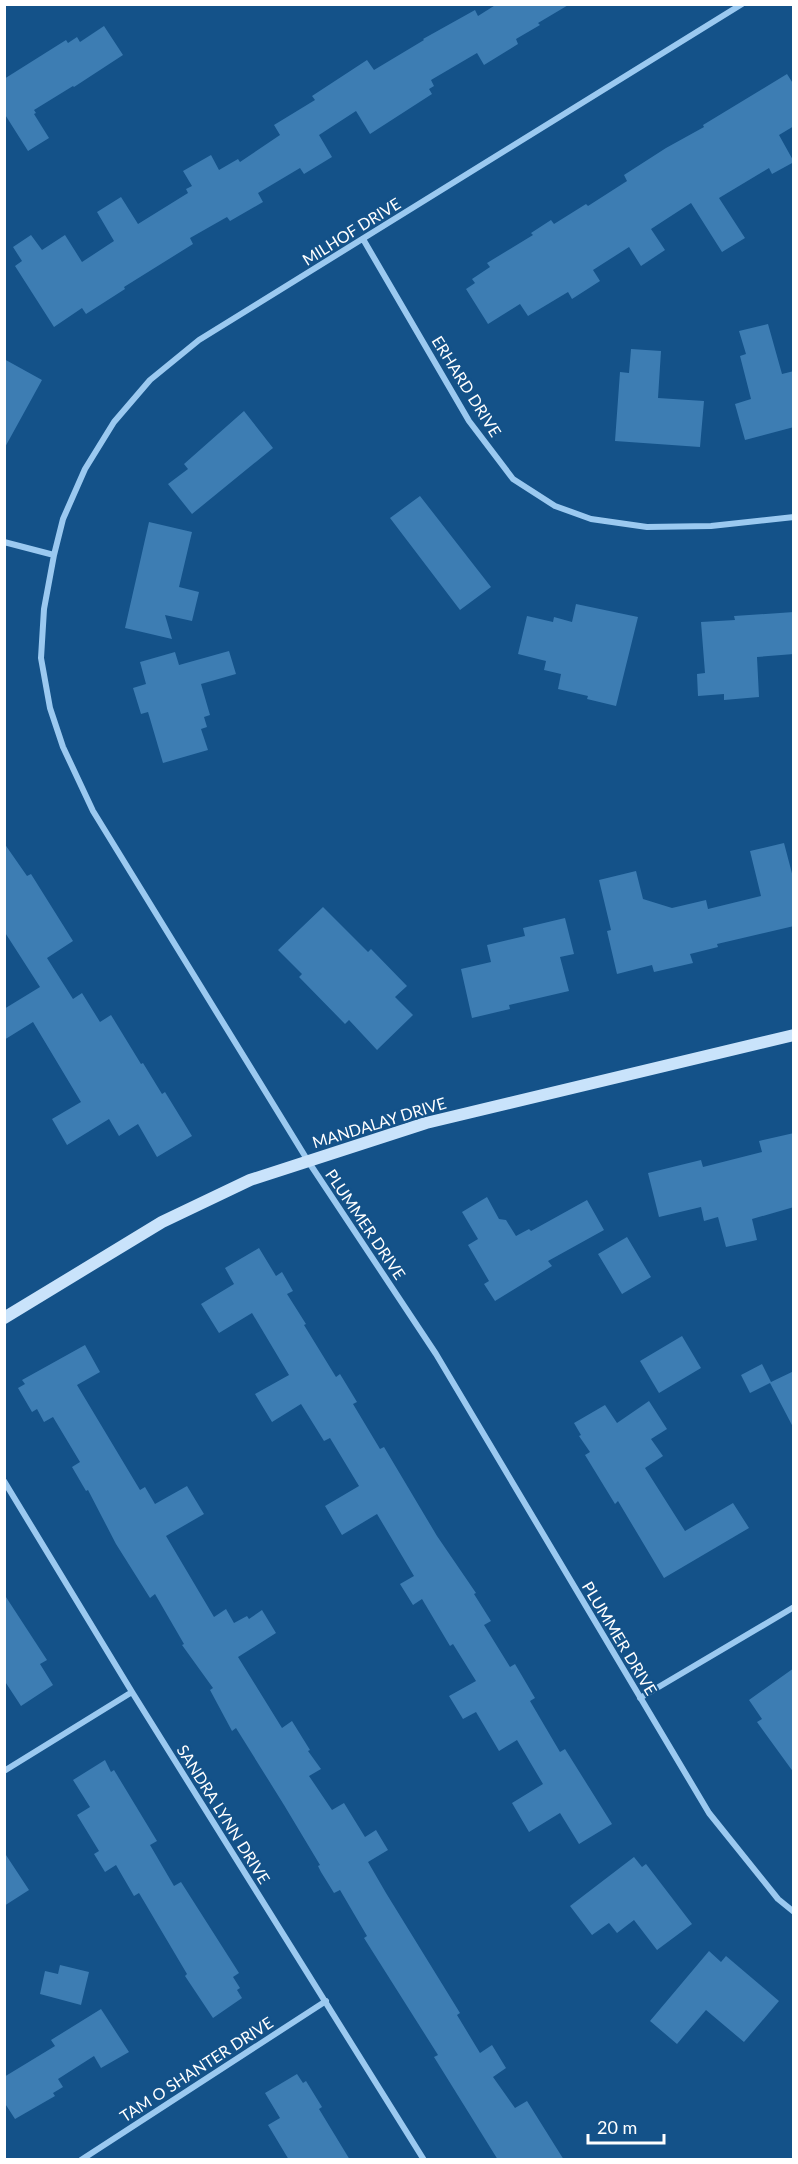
<svg xmlns="http://www.w3.org/2000/svg" width="798" height="2164" viewBox="0 0 798 2164" font-family="Lato,sans-serif">
<style>
.building{fill:#3d7db3}
.lines{fill:none;stroke-linecap:round;stroke-linejoin:round}
.street{stroke:#9bc9f0;stroke-width:6}
.secondary{stroke:#c9e3fb;stroke-width:12}
.labels{text-anchor:middle;dominant-baseline:central;stroke-width:4.5;stroke-linejoin:round;paint-order:stroke}
.street-label{font-size:16px;fill:#fff;stroke:#145289}
</style>
<rect width="100%" height="100%" fill="#145289"/>
<path class="building" d="M497 4H570L538 23 540 25 516 39 518 44 484 65 477 53 431 80 434 86 429 89 432 94 370 134 356 111 319 135 332 157 304 174 300 168 258 193 263 202 230 221 227 217 190 238 193 244 124 287 125 289 86 314 82 308 54 327 15 266 22 261 13 247 31 235 42 250 65 235 82 262 114 241 97 212 121 197 138 224 188 193 186 189 192 186 183 171 211 155 219 170 238 159 240 162 280 135 274 125 315 100 312 96 367 60 374 70 424 40 423 39 475 10 478 16Z
M104 26 123 55 74 87 73 86 34 110 36 113 34 114 49 138 28 151 4 113V79L66 40 68 43 77 37 80 42Z
M787 74 794 85V126L779 135 794 162 772 174 769 168 719 198 745 238 722 252 691 203 651 229 665 250 641 266 629 247 593 270 600 281 572 299 568 292 528 316 520 304 488 324 466 289 475 283 472 279 490 267 487 263 533 235 531 233 551 220 554 224 586 204 588 206 627 181 624 175 666 148 704 127 703 125Z
M768 324 782 374 794 371V427L745 440 735 404 751 399 740 356 746 354 739 331Z
M631 349 661 351 658 398 704 401 700 447 615 441 620 372 629 373Z
M4 359 42 380 4 449Z
M244 411 273 448 192 514 168 484 188 469 184 464Z
M420 496 491 587 460 610 390 518Z
M149 522 192 532 179 587 199 592 192 621 165 615 172 639 125 628Z
M576 604 638 617 616 706 587 699 588 696 558 689 561 674 544 670 546 661 518 654 527 616 553 622 554 617 572 622Z
M794 612V654L757 657 759 697 724 700V694L698 696 697 674 705 673 701 622 735 620 734 616Z
M229 651 236 674 201 684 210 715 204 717 207 727 201 729 208 750 163 763 148 712 141 714 133 688 146 684 140 662 175 652 179 665Z
M4 843 27 876 31 874 73 941 47 958 73 999 82 993 100 1022 111 1015 141 1064 143 1063 162 1094 165 1092 192 1136 157 1157 138 1124 119 1136 109 1119 67 1145 52 1119 81 1102 33 1022 4 1040V1009L40 987 4 931Z
M784 843 794 881V926L717 944 718 947 690 954 693 963 654 972 652 965 617 974 607 931 611 930 599 880 636 871 643 899 672 908 706 900 708 909 761 896 750 851Z
M323 907 368 952 371 949 407 986 395 997 413 1015 377 1050 349 1020 345 1024 299 977 302 974 278 950Z
M565 918 574 954 560 957 569 991 509 1005 510 1009 472 1018 461 969 491 962 487 945 525 936 523 928Z
M794 1133V1207L752 1219 757 1240 726 1247 718 1217 704 1221 701 1207 659 1217 648 1173 701 1160 703 1167 762 1152 759 1141Z
M487 1197 499 1219 506 1220 516 1236 529 1229 531 1231 587 1200 604 1230 548 1261 552 1266 495 1301 484 1284 489 1281 468 1245 478 1239 462 1212Z
M627 1237 651 1277 622 1294 598 1254Z
M259 1248 276 1276 282 1272 293 1291 287 1294 306 1324 304 1325 336 1377 340 1374 357 1402 353 1404 380 1449 384 1447 437 1536 476 1593 474 1594 491 1621 484 1625 510 1667 515 1664 535 1698 530 1701 560 1752 565 1749 612 1824 579 1844 560 1813 529 1832 512 1803 543 1784 517 1740 499 1751 476 1712 463 1719 449 1696 476 1681 453 1644 450 1646 422 1599 413 1605 400 1584 414 1576 377 1514 342 1535 325 1506 359 1486 330 1438 324 1441 301 1404 272 1422 255 1394 289 1375 252 1313 219 1333 201 1304 234 1284 225 1268Z
M682 1336 701 1368 659 1393 640 1361Z
M85 1345 100 1372 77 1385 140 1490 145 1487 155 1504 187 1486 204 1514 166 1536 214 1617 226 1609 234 1623 247 1616 249 1619 262 1610 276 1633 238 1657 282 1728 292 1721 310 1750 308 1751 321 1769 309 1776 332 1810 344 1803 365 1837 376 1830 388 1850 368 1862 386 1893 460 2013 457 2015 480 2053 492 2045 506 2068 493 2077 515 2108 527 2101 564 2160H498L434 2057 438 2055 364 1938 367 1936 340 1890 334 1893 321 1872 318 1866 320 1865 284 1805 236 1728 232 1731 210 1690 213 1688 182 1645 184 1644 155 1594 150 1598 116 1544 88 1490 86 1491 72 1467 80 1462 53 1417 44 1422 37 1409 32 1412 18 1388 25 1384 22 1380Z
M762 1364 771 1382 794 1371V1429L770 1383 750 1393 741 1375Z
M649 1401 667 1429 651 1439 663 1456 645 1468 685 1531 733 1503 749 1528 664 1578 618 1501 615 1504 585 1455 590 1452 579 1436 581 1435 574 1423 605 1405 617 1423Z
M4 1594 47 1660 40 1664 53 1685 21 1706 4 1680Z
M794 1668V1773L757 1722 762 1719 749 1700Z
M105 1760 111 1772 114 1770 157 1841 150 1845 174 1886 181 1882 239 1973 233 1977 240 1988 237 1990 242 1998 213 2018 185 1976 187 1974 139 1893 134 1896 116 1865 105 1872 94 1854 99 1851 77 1815 90 1807 73 1780Z
M4 1852 29 1890 4 1906Z
M634 1857 642 1867 646 1864 692 1924 657 1950 634 1920 617 1933 609 1923 592 1935 570 1906Z
M709 1951 721 1962 726 1956 779 2001 744 2042 706 2010 677 2044 650 2021Z
M60 1965 89 1972 81 2005 40 1994 45 1971 58 1974Z
M101 2009 129 2052 101 2068 94 2056 58 2079 63 2087 53 2093 55 2096 15 2119 4 2102V2077L55 2046 51 2040Z
M297 2074 303 2083 306 2081 322 2107 319 2109 350 2160H289L268 2125 280 2118 265 2093Z"/>
<g class="lines">
<path class="street" d="M742 4 199 340 150 380 114 422 85 469 63 519 54 555 44 609 41 658 50 708 63 747 93 811 308 1161 436 1354 709 1813 778 1899 794 1912
M363 239 469 421 513 479 555 506 591 519 647 527 711 526 794 517
M4 542 54 555
M4 1481 132 1692 424 2160
M640 1698 794 1607
M4 1771 132 1692
M81 2160 326 2001"/>
<path class="secondary" d="M4 1318 162 1222 250 1180 426 1123 794 1035"/>
</g>
<g class="labels">
<g class="street-label">
<text transform="translate(351 231) rotate(-32)">MILHOF DRIVE</text>
<text transform="translate(467 386) rotate(58)">ERHARD DRIVE</text>
<text transform="translate(379 1122) rotate(-17)">MANDALAY DRIVE</text>
<text transform="translate(366 1224) rotate(56)">PLUMMER DRIVE</text>
<text transform="translate(620 1638) rotate(59)">PLUMMER DRIVE</text>
<text transform="translate(224 1814) rotate(58)">SANDRA LYNN DRIVE</text>
<text transform="translate(196 2069) rotate(-33)">TAM O SHANTER DRIVE</text>
</g>
</g>
<rect width="798" height="2164" fill="none" stroke="#ffffff" stroke-width="12"/>
<path d="M588 2134v9h76v-9" fill="none" stroke="#ffffff" stroke-width="3"/>
<text x="597" y="2134" font-size="18" fill="#ffffff" stroke="#145289" stroke-width="4.5" paint-order="stroke">20 m</text>
</svg>
